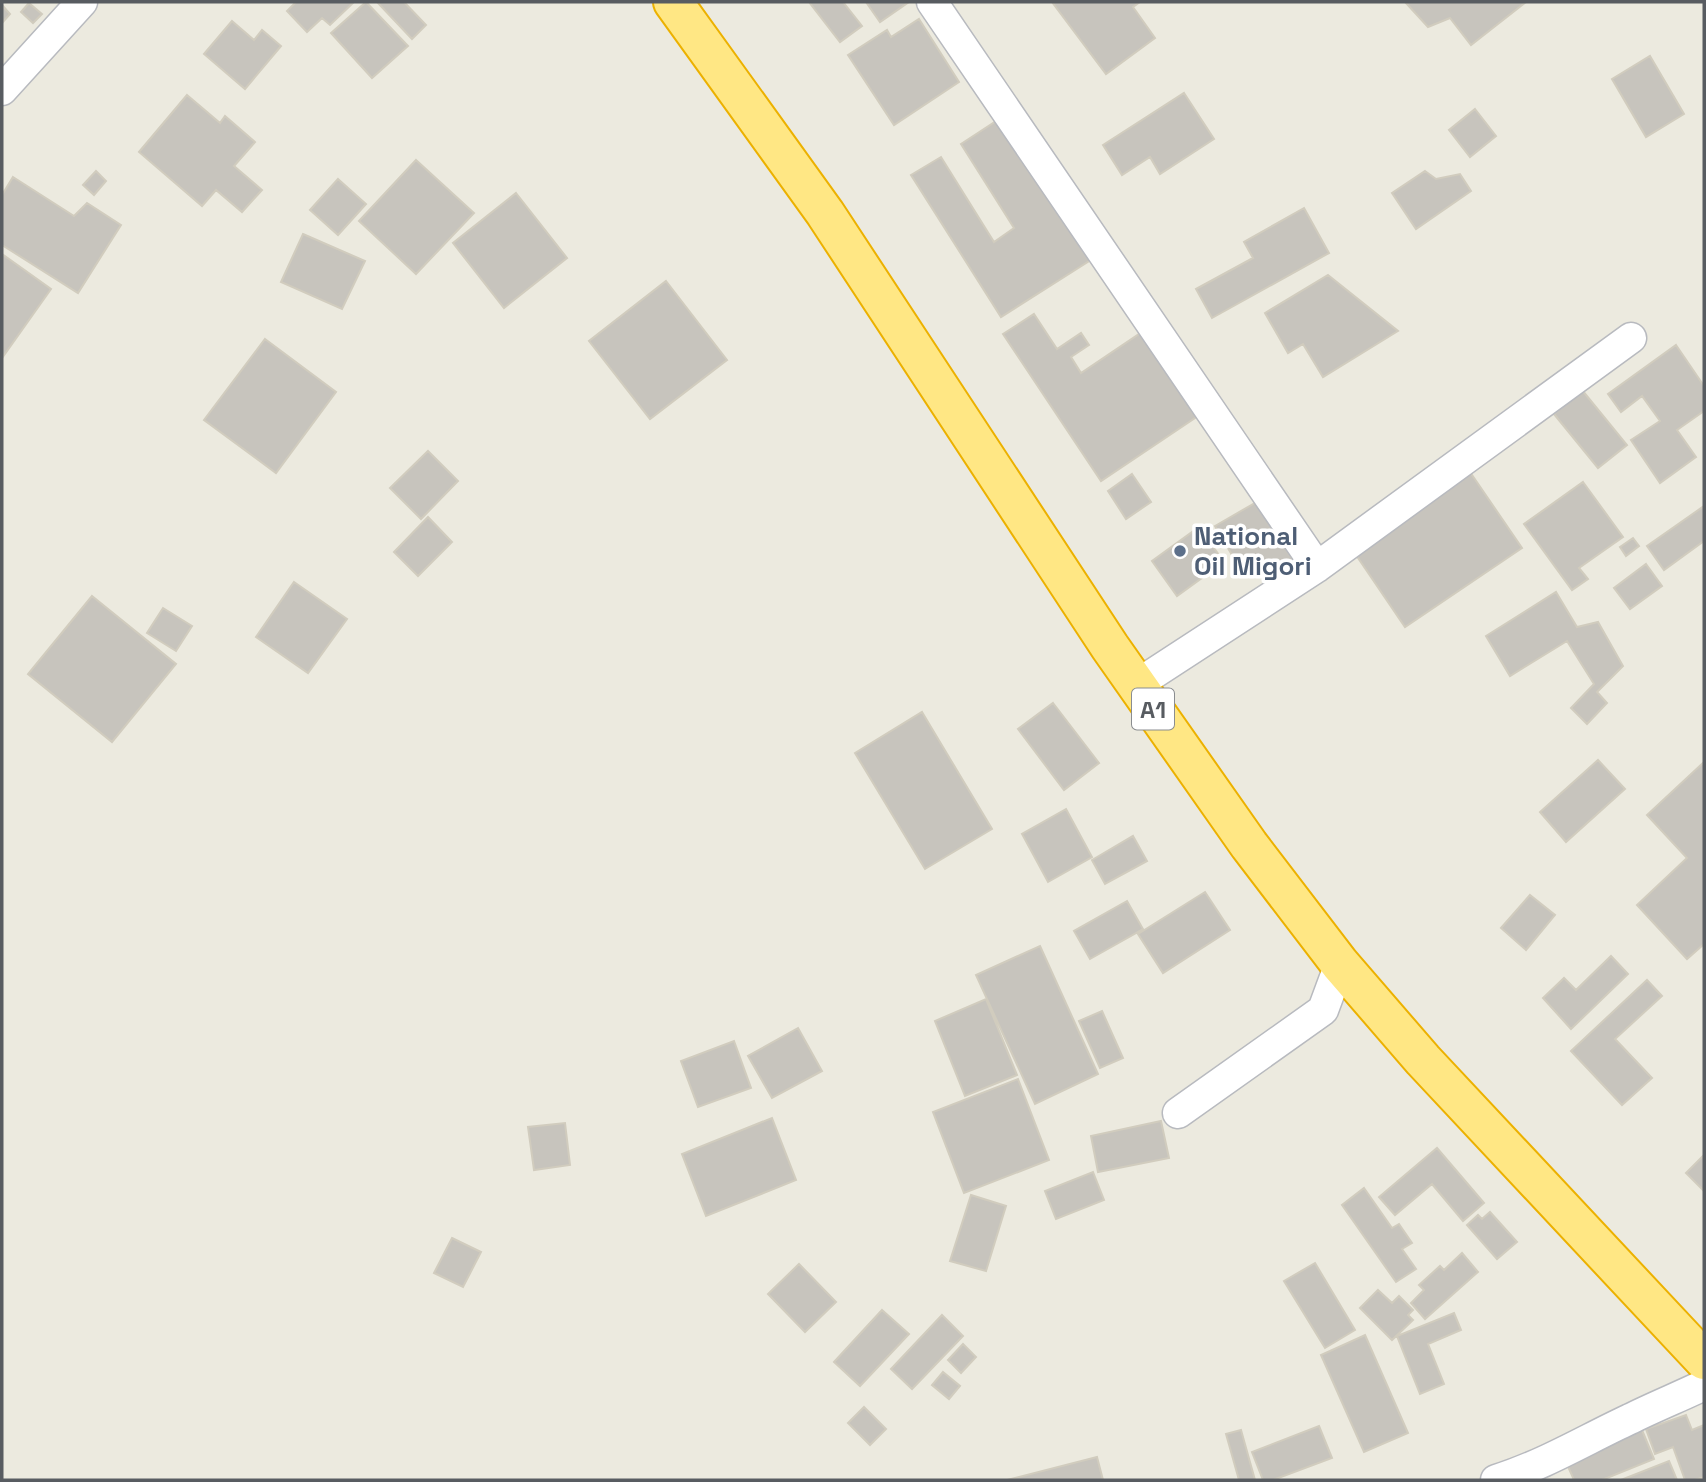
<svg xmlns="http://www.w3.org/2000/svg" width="1706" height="1482" viewBox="0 0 1706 1482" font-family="'Space Grotesk',sans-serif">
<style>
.building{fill:#c7c4bd;stroke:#d1ccbe;stroke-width:2}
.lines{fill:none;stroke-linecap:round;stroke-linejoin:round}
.street-casing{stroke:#b8babf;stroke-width:33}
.highway-casing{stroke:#ecb100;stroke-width:42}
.street{stroke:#fff;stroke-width:30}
.highway{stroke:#ffe784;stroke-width:38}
.service-dot{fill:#5c6f8a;stroke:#fff;stroke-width:2.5}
.labels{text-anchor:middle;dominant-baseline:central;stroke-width:7;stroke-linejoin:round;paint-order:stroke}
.shield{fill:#fff;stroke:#8a8d90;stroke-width:2}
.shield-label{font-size:24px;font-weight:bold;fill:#585c61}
.service-label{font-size:26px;font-weight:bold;fill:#4e5e75;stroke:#fff;text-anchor:start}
</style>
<rect width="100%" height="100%" fill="#eceadf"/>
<path class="building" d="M296 2H354L330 25 322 18 307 32 287 11Z
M366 2 408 46 372 78 331 33Z
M377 2H404L426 25 412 39Z
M809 2H843L862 26 840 42Z
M866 2H909L880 22Z
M1052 2H1140L1133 7 1155 38 1106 74Z
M1405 2H1526L1471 45 1450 18 1428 27Z
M29 3 42 14 33 23 21 12Z
M2 5 10 14 2 23Z
M919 19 959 82 894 125 848 55 887 30 891 37Z
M232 21 254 40 262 30 281 46 245 89 204 54Z
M1650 56 1684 114 1646 137 1612 79Z
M1184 93 1214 139 1160 174 1150 157 1122 175 1103 145Z
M187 95 220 123 225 116 255 142 234 166 262 190 242 212 216 190 202 206 139 152Z
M1475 109 1496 136 1470 157 1449 130Z
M1004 116 1094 258 1001 317 911 175 941 157 994 242 1014 228 961 144Z
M416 160 474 213 416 274 359 221Z
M96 171 106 181 94 195 83 185Z
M1425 171 1436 179 1460 174 1471 191 1416 229 1392 193Z
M13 177 74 216 87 203 121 225 78 293 2 245V195Z
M338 179 366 204 338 235 310 210Z
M516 193 567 258 504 308 453 243Z
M1304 208 1329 253 1212 318 1196 289 1253 258 1244 242Z
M303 234 365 261 342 309 281 282Z
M2 254 51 289 2 358Z
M1328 275 1398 331 1323 377 1303 344 1288 353 1265 313Z
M666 281 727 360 650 419 589 341Z
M1034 314 1057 349 1081 333 1089 345 1071 357 1081 373 1145 330 1201 414 1101 481 1003 334Z
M265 339 336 392 276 473 204 420Z
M1676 345 1704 386V411L1677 430 1696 457 1660 483 1631 440 1660 421 1642 396 1621 412 1608 394Z
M1582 390 1627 445 1598 468 1554 414Z
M428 451 458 481 421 519 390 488Z
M1470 472 1522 548 1405 627 1354 552Z
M1132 474 1151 502 1126 519 1108 491Z
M1583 482 1623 537 1579 568 1588 579 1572 590 1524 524Z
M1260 500 1295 563 1272 576 1263 560 1242 572 1215 526Z
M1704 506V541L1664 570 1647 546Z
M428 517 452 542 418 576 394 552Z
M1199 527 1224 562 1177 596 1152 561Z
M1633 538 1639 546 1626 556 1620 547Z
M1646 564 1662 586 1630 609 1614 588Z
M294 582 347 619 308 673 256 637Z
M1556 592 1577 627 1598 622 1623 666 1597 692 1607 703 1587 724 1571 708 1594 684 1567 641 1510 676 1486 636Z
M92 596 176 664 112 742 28 674Z
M163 608 192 626 176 651 147 633Z
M1053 703 1099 763 1064 790 1018 729Z
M922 712 992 829 925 869 855 753Z
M1598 760 1625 789 1566 842 1540 812Z
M1704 762V944L1687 959 1637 905 1687 858 1647 815Z
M1066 809 1092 857 1048 882 1022 834Z
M1133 836 1147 861 1105 884 1092 860Z
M1205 892 1230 930 1163 973 1138 934Z
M1530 895 1555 915 1526 950 1501 928Z
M1127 901 1143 929 1090 959 1074 931Z
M1040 946 1098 1074 1035 1104 976 975Z
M1611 956 1628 974 1571 1029 1543 998 1564 978 1576 990Z
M1647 980 1662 996 1615 1039 1652 1078 1622 1105 1571 1051Z
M986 999 1017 1075 965 1096 935 1021Z
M1102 1011 1123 1058 1100 1068 1079 1021Z
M798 1028 822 1071 772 1098 748 1056Z
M734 1041 751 1088 698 1107 681 1061Z
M1018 1079 1049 1160 964 1193 933 1112Z
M772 1118 796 1180 706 1216 682 1154Z
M1161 1121 1169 1158 1098 1172 1091 1136Z
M565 1123 570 1165 534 1170 528 1127Z
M1437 1148 1484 1203 1463 1221 1432 1184 1395 1215 1379 1197Z
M1704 1155V1191L1686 1173Z
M1093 1172 1104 1200 1056 1219 1045 1191Z
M1364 1188 1392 1228 1399 1224 1412 1243 1402 1249 1416 1269 1396 1282 1342 1205Z
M971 1195 1006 1206 986 1271 950 1261Z
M1490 1212 1517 1242 1497 1259 1467 1225 1478 1215 1482 1219Z
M452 1238 481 1252 463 1287 434 1273Z
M1462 1253 1478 1272 1425 1319 1411 1303 1424 1290 1419 1285 1440 1266 1444 1270Z
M1315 1263 1355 1330 1325 1348 1284 1281Z
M799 1264 836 1302 805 1332 768 1294Z
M1378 1290 1392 1303 1399 1296 1413 1310 1408 1315 1413 1320 1392 1340 1360 1308Z
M882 1310 909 1334 860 1386 834 1362Z
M1454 1313 1461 1330 1428 1344 1444 1384 1420 1394 1397 1336Z
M942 1315 963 1336 912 1389 891 1369Z
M1365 1335 1408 1433 1364 1452 1321 1355Z
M963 1344 976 1357 961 1373 948 1360Z
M943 1372 960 1386 949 1399 932 1385Z
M864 1407 886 1429 870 1445 848 1423Z
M1686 1415 1692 1430 1704 1425V1477L1695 1480H1685L1673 1447 1655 1454 1646 1429Z
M1319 1426 1332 1458 1273 1480H1263L1252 1452Z
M1241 1430 1255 1480H1239L1226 1434Z
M1642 1430 1654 1459 1602 1480H1574L1566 1462Z
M1097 1457 1103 1480H1007Z
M1669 1461 1677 1480H1621Z"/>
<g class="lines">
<defs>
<path id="street" d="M932 2 1317 567 1631 338
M2 90 82 2
M1136 685 1317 567
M1178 1113 1323 1010 1340 964
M1496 1480C1544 1465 1585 1440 1630 1419 1654 1407 1679 1397 1704 1385"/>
<path id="highway" d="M673 2 825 213 1110 647 1249 845 1340 964 1423 1060 1704 1360"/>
</defs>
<use href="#street" class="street-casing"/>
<use href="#highway" class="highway-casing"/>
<use href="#street" class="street"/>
<use href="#highway" class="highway"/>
</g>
<circle class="service-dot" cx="1180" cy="551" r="7"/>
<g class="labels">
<rect class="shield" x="1132" y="688.5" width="42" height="41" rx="5"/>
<g class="shield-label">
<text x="1153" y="709">A1</text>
</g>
<g class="service-label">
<text x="1194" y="536">National<tspan x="1194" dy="30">Oil Migori</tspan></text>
</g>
</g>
<rect width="1706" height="1482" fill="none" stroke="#585c61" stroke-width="7"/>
</svg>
